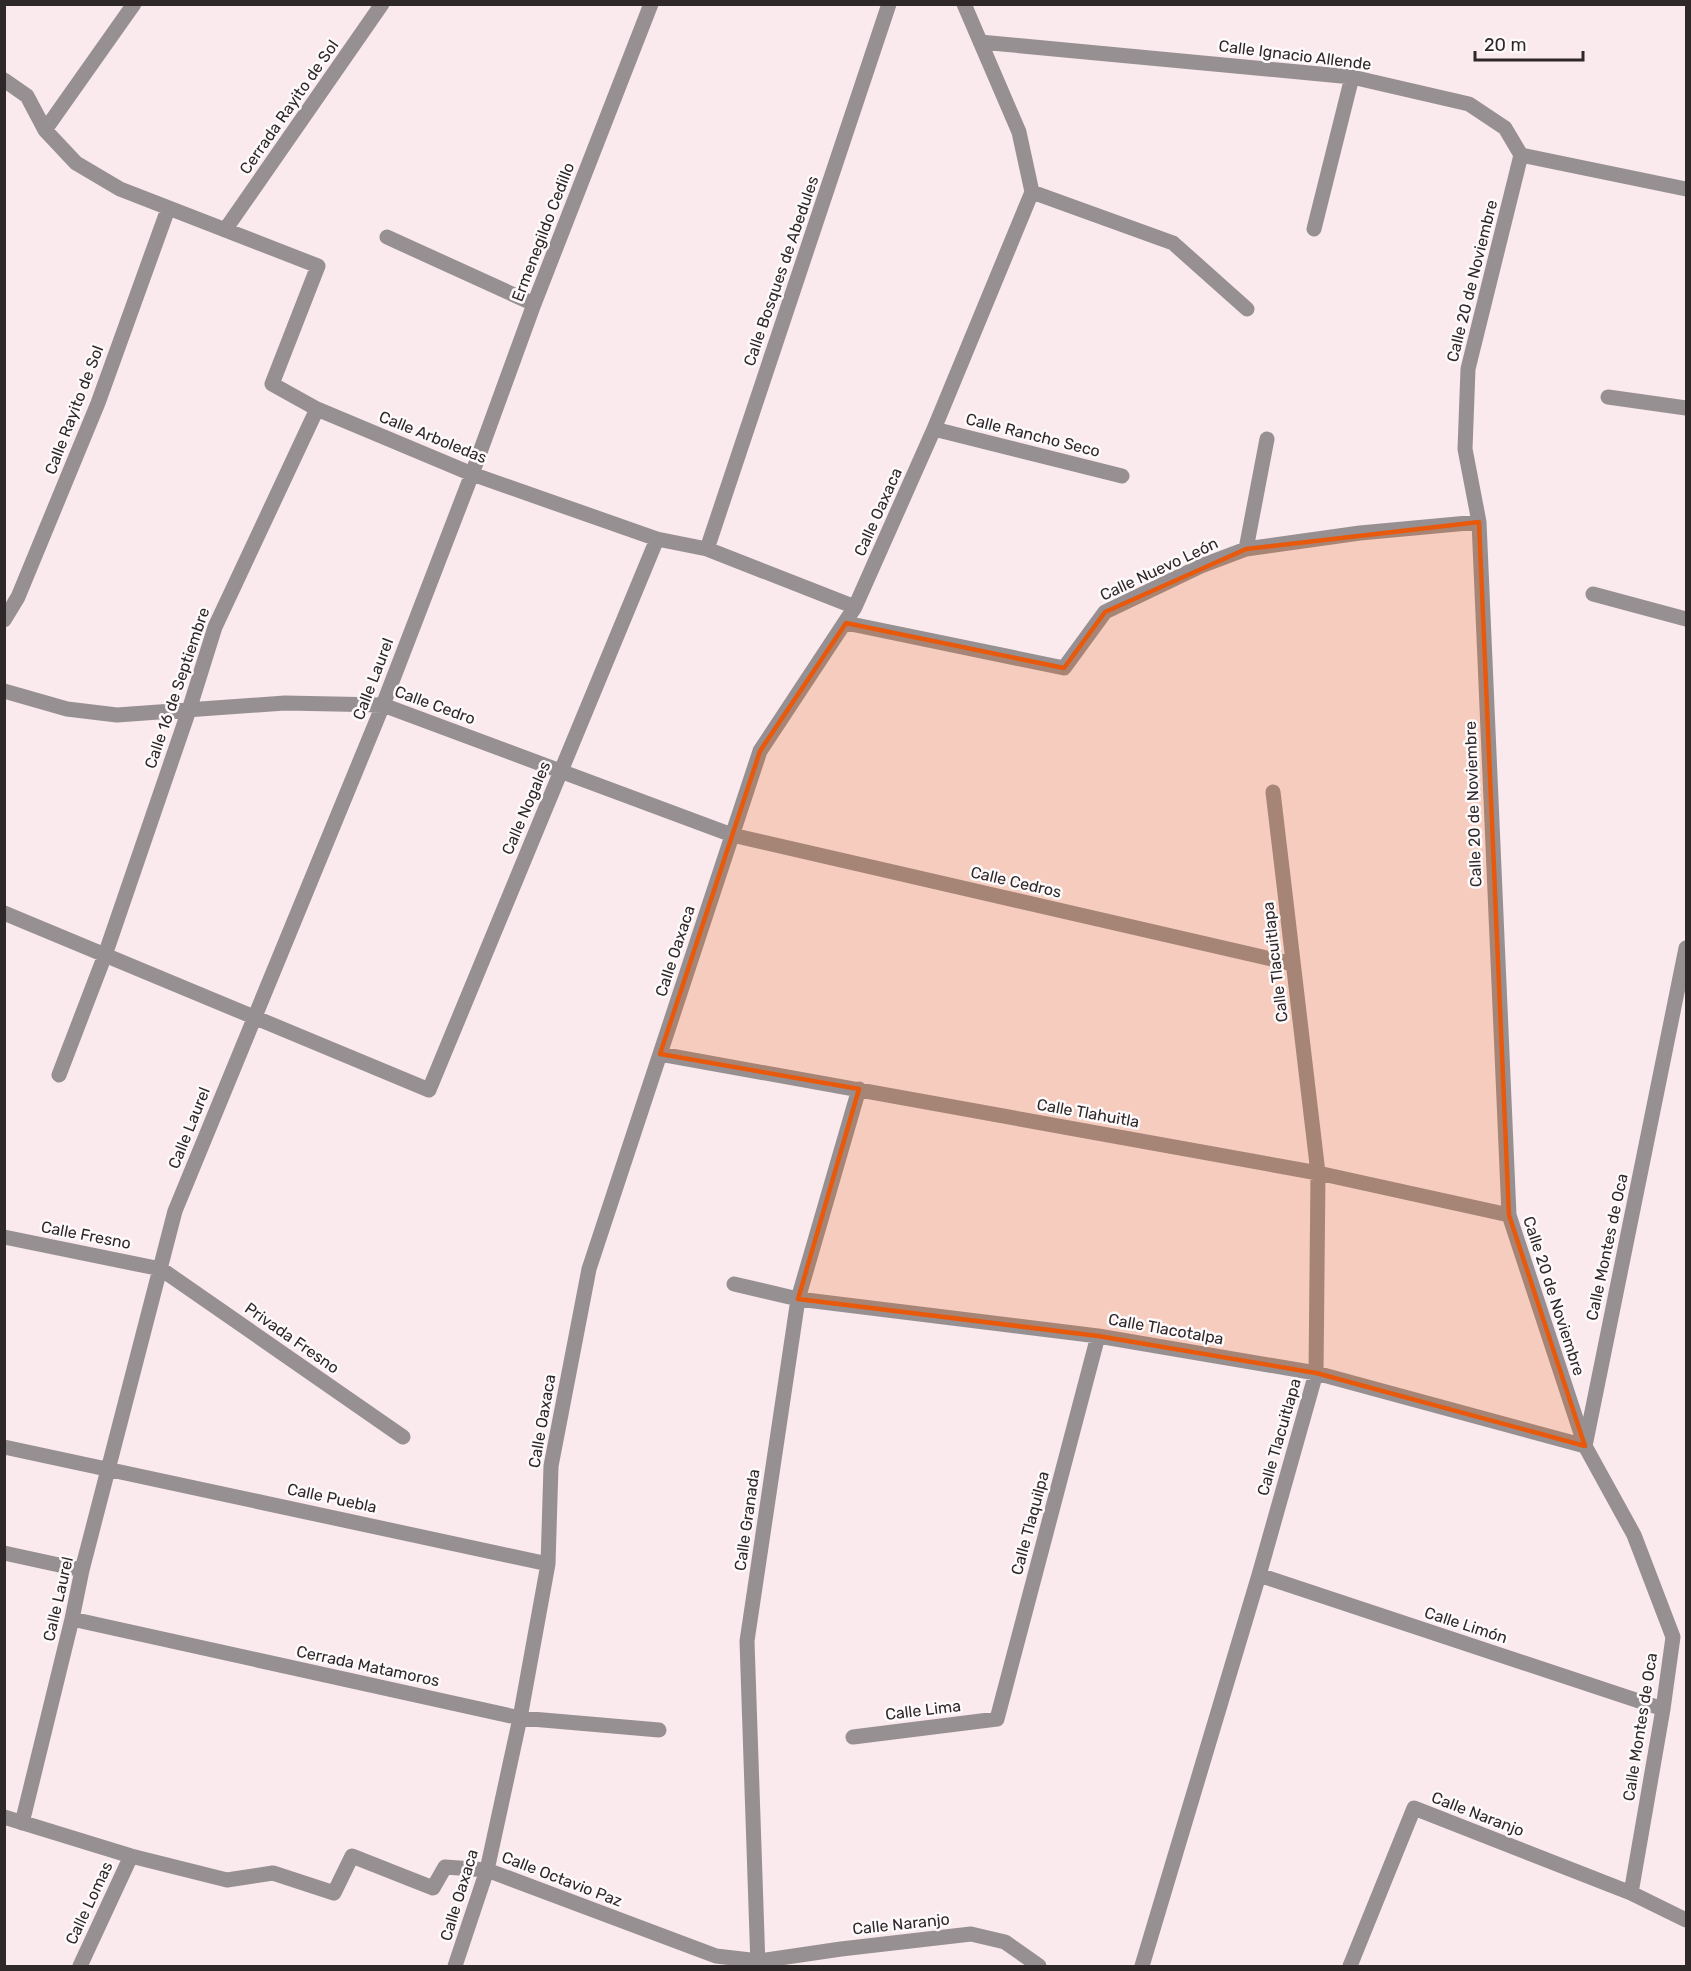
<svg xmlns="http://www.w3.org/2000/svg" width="1691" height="1971" viewBox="0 0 1691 1971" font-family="Rubik,sans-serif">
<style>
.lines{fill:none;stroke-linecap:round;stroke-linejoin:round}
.minor{stroke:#979092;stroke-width:15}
.marked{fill:#e8590c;fill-opacity:0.2;stroke:#e8590c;stroke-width:4.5;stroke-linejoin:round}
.labels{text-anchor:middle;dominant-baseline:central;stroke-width:5;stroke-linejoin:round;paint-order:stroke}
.street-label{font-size:16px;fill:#2e2829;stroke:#fefafb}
</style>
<rect width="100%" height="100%" fill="#fae9ed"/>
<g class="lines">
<path class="minor" d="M980 42 1352 77 1469 104 1505 128 1521 155 1686 189
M4 80 27 96 45 130 76 163 120 189 318 266 272 384 317 409 472 474 657 539 707 549 855 607
M45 130 134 4
M1521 155 1468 369 1465 449 1479 522 1509 1215 1585 1446
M1032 192 1173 243 1247 309
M1314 229 1352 77
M225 230 382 4
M387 237 534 304
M1608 397 1686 408
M934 429 1122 476
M707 549 889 4
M1246 549 1267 439
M1593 594 1686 619
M4 620 18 597 98 403 168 209
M846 623 1064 668 1105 612 1201 566 1246 549 1360 533 1479 522
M4 691 67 709 117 715 285 703 383 705 732 835 1293 964
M4 913 429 1090 657 539
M660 1054 1318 1173 1509 1215
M59 1075 105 955 189 710 215 627 317 409
M4 1237 161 1269 403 1437
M734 1284 798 1299 1098 1336 1316 1373 1585 1446
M4 1447 548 1564
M4 1553 82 1570
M1259 1575 1663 1709
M72 1619 520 1718 659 1730
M853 1737 997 1719 1098 1336
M4 1817 131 1856 227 1880 273 1873 334 1893 352 1856 433 1888 445 1867 487 1870 716 1956 759 1961 841 1949 971 1934 1005 1942 1039 1966
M22 1823 72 1619 82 1570 175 1211 383 705 472 474 534 304 651 4
M1631 1893 1663 1709 1673 1637 1634 1535 1585 1446 1686 948
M80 1966 131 1856
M455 1966 487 1870 520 1718 548 1564 551 1466 589 1269 760 751 855 607 934 429 1032 192 1019 132 964 4
M758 1966 747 1641 798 1299 859 1089
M1142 1966 1259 1575 1316 1373 1318 1173 1273 792
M1350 1966 1414 1808 1631 1893 1686 1920"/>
</g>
<path class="marked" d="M1479 522 1509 1215 1585 1446 1316 1373 1098 1336 798 1299 859 1089 660 1054 760 751 846 623 1064 668 1105 612 1246 549Z"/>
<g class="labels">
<g class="street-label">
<text transform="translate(1295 55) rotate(7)">Calle Ignacio Allende</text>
<text transform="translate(289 107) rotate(-55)">Cerrada Rayito de Sol</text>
<text transform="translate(543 232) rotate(-69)">Ermenegildo Cedillo</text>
<text transform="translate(781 271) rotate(-71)">Calle Bosques de Abedules</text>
<text transform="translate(1472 281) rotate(-76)">Calle 20 de Noviembre</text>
<text transform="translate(74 410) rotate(-69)">Calle Rayito de Sol</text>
<text transform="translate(1033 435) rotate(14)">Calle Rancho Seco</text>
<text transform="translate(433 437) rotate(22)">Calle Arboledas</text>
<text transform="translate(878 512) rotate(-66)">Calle Oaxaca</text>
<text transform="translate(1159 569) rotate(-25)">Calle Nuevo León</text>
<text transform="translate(373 679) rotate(-69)">Calle Laurel</text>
<text transform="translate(177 688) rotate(-71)">Calle 16 de Septiembre</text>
<text transform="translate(435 705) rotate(20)">Calle Cedro</text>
<text transform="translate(1473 804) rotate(-92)">Calle 20 de Noviembre</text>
<text transform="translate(526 808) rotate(-67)">Calle Nogales</text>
<text transform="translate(1016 882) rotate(13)">Calle Cedros</text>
<text transform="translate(675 951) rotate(-72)">Calle Oaxaca</text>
<text transform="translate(1275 962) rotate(-97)">Calle Tlacuitlapa</text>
<text transform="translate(1088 1113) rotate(10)">Calle Tlahuitla</text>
<text transform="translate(189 1128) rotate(-68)">Calle Laurel</text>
<text transform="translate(86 1235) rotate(11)">Calle Fresno</text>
<text transform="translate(1607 1247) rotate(-78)">Calle Montes de Oca</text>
<text transform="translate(1554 1296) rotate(72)">Calle 20 de Noviembre</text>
<text transform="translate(1166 1329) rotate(10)">Calle Tlacotalpa</text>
<text transform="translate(292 1338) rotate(35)">Privada Fresno</text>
<text transform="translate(542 1421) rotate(-80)">Calle Oaxaca</text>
<text transform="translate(1279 1437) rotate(-74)">Calle Tlacuitlapa</text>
<text transform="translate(332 1498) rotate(12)">Calle Puebla</text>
<text transform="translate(747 1520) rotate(-82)">Calle Granada</text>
<text transform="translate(1030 1523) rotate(-75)">Calle Tlaquilpa</text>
<text transform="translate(58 1599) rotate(-77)">Calle Laurel</text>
<text transform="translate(1466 1625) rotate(18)">Calle Limón</text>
<text transform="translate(368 1666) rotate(12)">Cerrada Matamoros</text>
<text transform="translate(923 1710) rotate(-7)">Calle Lima</text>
<text transform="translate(1640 1727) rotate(-81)">Calle Montes de Oca</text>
<text transform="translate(1478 1814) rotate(21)">Calle Naranjo</text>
<text transform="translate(562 1879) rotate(21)">Calle Octavio Paz</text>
<text transform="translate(459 1895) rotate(-73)">Calle Oaxaca</text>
<text transform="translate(89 1903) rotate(-65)">Calle Lomas</text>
<text transform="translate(901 1924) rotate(-6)">Calle Naranjo</text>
</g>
</g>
<rect width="1691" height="1971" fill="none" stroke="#2e2829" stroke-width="12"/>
<path d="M1475 51v9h108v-9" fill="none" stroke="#2e2829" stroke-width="3"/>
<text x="1484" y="51" font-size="18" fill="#2e2829" stroke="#fefafb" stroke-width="4.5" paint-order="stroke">20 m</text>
</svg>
